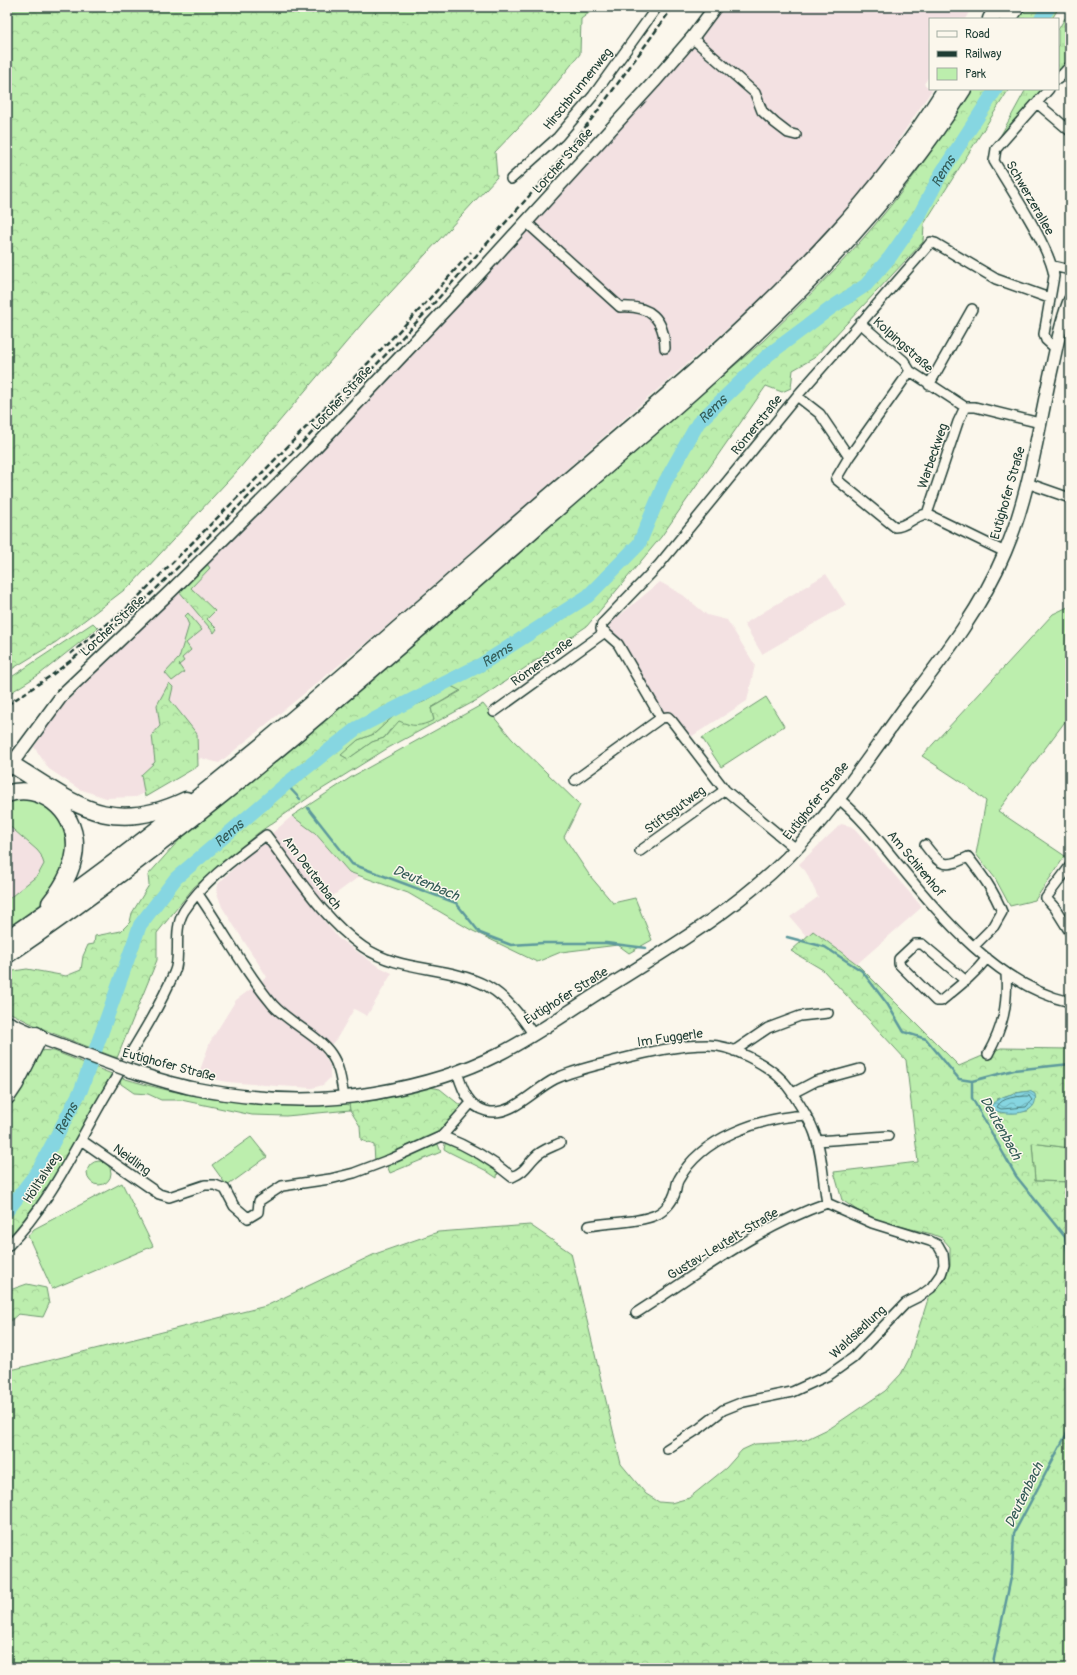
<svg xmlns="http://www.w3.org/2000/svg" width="1077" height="1675" viewBox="0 0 1077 1675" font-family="Pangolin,sans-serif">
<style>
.built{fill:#f3e1e2}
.green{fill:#bceead;stroke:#6e9670}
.forest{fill:url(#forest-crowns);stroke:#6e9670;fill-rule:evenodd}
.park{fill:url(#park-tufts);stroke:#6e9670}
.water{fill:url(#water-waves);stroke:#5d999c}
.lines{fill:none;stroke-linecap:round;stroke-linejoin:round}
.shore{stroke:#487a79;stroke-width:1}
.stream{stroke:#5d999c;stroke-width:2.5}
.river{stroke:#86d6e1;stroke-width:14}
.street-casing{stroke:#1f3d34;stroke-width:12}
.secondary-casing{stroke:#1f3d34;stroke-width:15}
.highway-casing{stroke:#1f3d34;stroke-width:19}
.street{stroke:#fbf7ec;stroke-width:9}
.secondary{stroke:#fbf7ec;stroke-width:12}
.highway{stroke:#fbf7ec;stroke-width:16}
.rail{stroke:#1f3d34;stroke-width:2.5;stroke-dasharray:6 3;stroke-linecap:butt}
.secondary-bridge-casing{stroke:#1f3d34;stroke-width:15;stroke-linecap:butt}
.secondary-bridge{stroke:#fbf7ec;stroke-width:12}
.labels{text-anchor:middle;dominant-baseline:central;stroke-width:3;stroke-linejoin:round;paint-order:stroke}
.street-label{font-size:13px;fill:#1f3d34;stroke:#fbf7ec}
.water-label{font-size:14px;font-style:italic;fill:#345c57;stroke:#fbf7ec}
</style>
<defs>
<pattern id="forest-crowns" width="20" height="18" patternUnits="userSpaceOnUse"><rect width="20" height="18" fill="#bceead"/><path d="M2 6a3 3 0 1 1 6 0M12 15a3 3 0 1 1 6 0" fill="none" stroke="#a1cd95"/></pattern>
<pattern id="park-tufts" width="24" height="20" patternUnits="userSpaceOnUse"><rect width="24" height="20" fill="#bceead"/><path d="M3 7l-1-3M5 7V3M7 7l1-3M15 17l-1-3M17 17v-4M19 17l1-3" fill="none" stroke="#a1cd95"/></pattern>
<pattern id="water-waves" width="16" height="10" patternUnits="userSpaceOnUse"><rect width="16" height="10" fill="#86d6e1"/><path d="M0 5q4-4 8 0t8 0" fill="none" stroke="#6dafb7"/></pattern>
</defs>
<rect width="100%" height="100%" fill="#fbf7ec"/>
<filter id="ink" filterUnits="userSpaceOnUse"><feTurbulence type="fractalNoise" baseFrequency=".025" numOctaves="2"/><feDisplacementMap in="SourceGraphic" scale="8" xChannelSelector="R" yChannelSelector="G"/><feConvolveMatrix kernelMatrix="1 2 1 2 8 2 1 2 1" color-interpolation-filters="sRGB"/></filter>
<g filter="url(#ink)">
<path class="built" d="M723 7H972L965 19H930V75L924 84 932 90 873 178 816 246 765 296 382 630 219 763 201 758 163 785 136 797 106 798 79 789 49 769 34 747 60 708 255 515 569 185 702 36Z
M826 574 846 605 762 654 744 624Z
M660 582 683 595 707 615 727 620 755 665 747 701 689 738 657 710 608 625Z
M292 816 315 833 349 872 360 876 315 909 338 938 376 965 392 973 367 1016 354 1009 337 1038 323 1054 330 1066V1078L323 1085 312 1088 278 1086 227 1082 198 1076 210 1042 236 1000 267 977 222 907 217 893 218 884 248 854Z
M7 824 37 850 44 859V864L38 875 7 900Z
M841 824 850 826 855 829 922 907 857 964 813 931 807 937 790 917 818 897 806 872 799 864Z"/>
<path class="green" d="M1070 606V715L998 811 1065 856 1035 900 1010 906 995 878 976 854 986 801 963 783 922 756 1053 614Z
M188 613 202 630 186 643 191 650 182 658 184 661 179 665 184 672 172 681 165 673 179 658 189 625 185 616Z
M93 623 98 628 40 674 7 695V680Z
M451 686 461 690 431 708 434 720 423 726 390 730 384 738 372 742 348 759 340 755 358 740 374 734 399 711 423 702Z
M766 697 784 726 721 767 702 738Z
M483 704 512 739 580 805 564 837 590 876 613 903 635 898 652 940 629 953 618 945 561 952 537 962 471 930 408 893 349 872 315 833 292 816 353 776Z
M20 797 36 798 61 818 70 849 57 885 41 904 7 928V900L38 875 44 864 41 855 37 850 7 824V801Z
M119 1077C197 1101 267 1109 349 1103L350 1110 286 1116 252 1115 181 1100H161L148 1094 134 1093 121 1084Z
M251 1137 267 1157 227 1186 212 1165Z
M446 1140 498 1168 497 1178 485 1170 449 1152 444 1149Z
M437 1142 441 1152 390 1173 386 1163Z
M1032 1143 1070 1148V1182L1035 1181Z
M87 1173a12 12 0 1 1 24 0a12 12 0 1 1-24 0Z
M122 1183 153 1246 52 1289 28 1236 34 1229Z"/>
<path class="forest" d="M7 7H597L581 19 580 54 535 110 495 152 497 177 366 319 239 469 132 584 56 642 7 672Z
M1024 7H1059L1052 19H1016Z
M972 89H1009L924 224 923 242 814 358 793 370 791 388 782 392 766 386 661 537 587 626 479 699 388 748 311 796 258 833 194 887 157 933V960L117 1058 42 1029 7 1011V972L27 969 66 976 81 970 83 956 88 945 94 944 95 936 121 931 130 922 132 913 149 885 148 875 180 839 264 770 763 341C801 304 839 267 873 227 910 184 942 137 972 89ZM451 686 461 691 431 708 434 720C420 727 413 727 399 721L384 738 372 742 348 759 341 755 358 740 374 734 399 711 423 702Z
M207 564 210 568 191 588 215 611 207 619 217 629 214 633 179 591Z
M169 683 173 687 170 700 197 734 198 766 145 797 141 775 155 762 152 735 160 726 157 705Z
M813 931 857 964 959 1066 1001 1048 1070 1049V1148L1032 1143 1035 1181 1070 1182V1668H7V1369H15L266 1306 375 1254 438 1232 530 1225 571 1253 621 1464 646 1494 659 1502 671 1503 689 1498 726 1468 742 1450 755 1444 792 1442 805 1440 832 1427 885 1391 901 1374 909 1359 929 1296 945 1279 950 1265V1247L942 1238 932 1234 870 1219 842 1200 834 1172 918 1162 906 1060 823 970 791 951ZM1030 1091 1028 1111 1000 1113 997 1099 1015 1093Z
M38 1050 54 1051 112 1074C81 1133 50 1192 7 1243V1100Z
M430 1087 440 1089 461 1106 450 1125 439 1136 375 1163 374 1145 361 1140 360 1126 350 1110 349 1103 377 1100Z
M27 1284 46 1288 49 1304 43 1317 18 1314 7 1324V1291Z"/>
<path class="park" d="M1065 18 1070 21V58L1058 72V30Z
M1026 89H1043L996 144Z"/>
<path class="water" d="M1030 1091 1035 1094C1040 1117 1006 1115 992 1110L991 1105C1002 1094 1016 1093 1030 1091Z"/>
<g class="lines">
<path class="shore" d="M1029 1096 1032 1100 1026 1107 1001 1109 997 1107C1001 1097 1019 1096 1029 1096Z"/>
<path class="stream" d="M286 784 300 799
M308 808 352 864 456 903 480 933 511 945 543 943H606L646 948
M787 937 825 947 862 971 888 1005 904 1032 926 1039 959 1079 972 1081V1098L1016 1176 1065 1237 1070 1268
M972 1081 1014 1070 1070 1064
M992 1668 1012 1573 1014 1533 1067 1433 1070 1405"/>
<g class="river">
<path d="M1041 19 1049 7"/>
<path id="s1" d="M7 1211 38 1171 81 1090 140 925 176 878 286 784 357 728 482 664 588 596 639 544 665 482 698 423 768 355 831 308 866 285 890 257 920 214 942 172 996 89"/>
</g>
<defs>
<path id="street" d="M692 38 755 93 762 111 775 123 788 133 796 135
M1058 79 1070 66
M1049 89 996 149 994 161C1010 188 1050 247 1054 276L1044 334 1046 340 1056 349
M1037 103 1070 131
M511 179 558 137 593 96 657 7
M526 222 620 307C650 305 664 318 665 348
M1053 266 1070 270
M860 323 904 361 910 371 965 407H975L1040 423
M929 385 972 309
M797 396 820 414 849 457 836 479 895 527C908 527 914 515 927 514L1005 552
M849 457 910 371
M1027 483 1070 498
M927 514 958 422 965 407
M494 712 605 632
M661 718 668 717 672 721 725 790 796 849
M575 780 661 718 618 644 601 629 602 624 658 566 797 396 928 246 931 242 935 243 996 279 1049 298
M839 799C860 816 877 838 894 859 940 915 996 985 1070 1002
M925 845C940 865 944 869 968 857 982 875 994 891 1002 912L994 926 974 946
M640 851 725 790
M1070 866 1046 898 1055 908 1070 932
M198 894C224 931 244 971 273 1005 289 1023 318 1035 331 1054 340 1067 341 1082 344 1097
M966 981 922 944H915L899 959V964L936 1001H941C958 987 974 975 987 958
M734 1051 768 1028 800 1016 828 1013
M988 1054C1003 1027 1008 1005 1006 974
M457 1072C462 1087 467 1106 486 1111 511 1118 534 1089 555 1079 576 1069 599 1065 621 1059 649 1052 679 1045 708 1045 731 1045 767 1064 783 1081 792 1091 808 1117 813 1129 822 1149 823 1181 827 1203L872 1223 930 1241 938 1245 943 1254 944 1265 941 1274 931 1288 920 1296 906 1303 853 1358 829 1375 792 1392 743 1402 723 1410 700 1428 667 1449
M793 1093 816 1081 860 1069
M442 1136C468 1146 491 1159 512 1177 526 1171 526 1166 535 1157 541 1150 552 1147 560 1143
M81 1140 159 1194 169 1197 205 1185H215L225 1189 234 1206 248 1218 258 1212 259 1201 282 1186 330 1179 354 1173 391 1159 442 1136 471 1103
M817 1141 888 1136
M589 1226C610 1222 639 1223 658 1214 665 1210 673 1201 675 1193 677 1188 676 1183 679 1179 702 1137 760 1118 805 1115
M7 1247C49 1205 75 1148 104 1098 128 1056 155 1017 174 973 182 957 172 931 184 911 204 880 237 857 266 835 296 874 323 919 363 947 401 973 448 965 487 986 505 996 522 1017 533 1034
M636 1313C697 1274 758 1227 827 1203"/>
<path id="secondary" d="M7 770 63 694 171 591 310 453 475 278 654 82 692 38 715 7
M7 1022 41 1037
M131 1071C151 1077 171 1084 191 1088 251 1100 314 1104 375 1093 415 1086 462 1073 499 1054 533 1037 565 1014 598 993 663 952 731 913 787 858 834 811 870 755 909 702 945 655 982 607 1005 552 1030 494 1038 428 1052 367 1057 345 1061 321 1070 300"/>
<path id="highway" d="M991 19 998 7
M1008 19 1016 7
M11 764C75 803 108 837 186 800
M7 794C40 782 75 811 75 845 75 867 63 887 50 903
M7 939C189 816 353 669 518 524 625 431 738 342 834 236 876 191 913 141 946 89
M7 955C195 827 366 675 538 525 693 389 852 265 963 89
M7 1025 14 1037 18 1051
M7 1076 22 1043 36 1035
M7 1096 15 1084 39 1037"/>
</defs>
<use href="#street" class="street-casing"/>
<use href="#secondary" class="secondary-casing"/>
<use href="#highway" class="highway-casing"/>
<use href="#street" class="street"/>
<use href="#secondary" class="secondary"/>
<use href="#highway" class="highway"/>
<path class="rail" d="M70 654 126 609 265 470 424 305 471 252
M7 705 52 675 131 614 303 442 428 310 546 177 597 112 673 7"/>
<defs>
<path id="secondary-bridge" d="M47 1040 131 1071"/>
</defs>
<use href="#secondary-bridge" class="secondary-bridge-casing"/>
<use href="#secondary-bridge" class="secondary-bridge"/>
</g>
</g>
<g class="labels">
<g class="street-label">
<text transform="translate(578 89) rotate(-51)">Hirschbrunnenweg</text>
<text transform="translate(563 161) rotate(-48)">Lorcher Straße</text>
<text transform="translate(1030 198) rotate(60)">Schwerzerallee</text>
<text transform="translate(903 345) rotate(42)">Kolpingstraße</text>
<text transform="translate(342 398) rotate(-47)">Lorcher Straße</text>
<text transform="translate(757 425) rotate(-51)">Römerstraße</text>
<text transform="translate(933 456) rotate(-71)">Warbeckweg</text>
<text transform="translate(1008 493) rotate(-74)">Eutighofer Straße</text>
<text transform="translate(113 626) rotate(-43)">Lorcher Straße</text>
<text transform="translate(542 662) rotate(-36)">Römerstraße</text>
<text transform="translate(816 801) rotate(-51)">Eutighofer Straße</text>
<text transform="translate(675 810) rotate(-36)">Stiftsgutweg</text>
<text transform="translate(916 864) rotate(50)">Am Schirenhof</text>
<text transform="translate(312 873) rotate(53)">Am Deutenbach</text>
<text transform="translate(566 996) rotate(-32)">Eutighofer Straße</text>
<text transform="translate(670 1038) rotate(-8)">Im Fuggerle</text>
<text transform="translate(169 1065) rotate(15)">Eutighofer Straße</text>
<text transform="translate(132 1160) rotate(36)">Neidling</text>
<text transform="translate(42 1178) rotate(-57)">Hölltalweg</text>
<text transform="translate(723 1244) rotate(-31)">Gustav-Leutelt-Straße</text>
<text transform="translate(858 1332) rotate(-43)">Waldsiedlung</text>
</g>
<g class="water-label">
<text stroke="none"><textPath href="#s1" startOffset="1442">Rems</textPath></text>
<text stroke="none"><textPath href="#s1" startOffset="1106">Rems</textPath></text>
<text stroke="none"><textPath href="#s1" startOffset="770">Rems</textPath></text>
<text stroke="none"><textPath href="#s1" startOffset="446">Rems</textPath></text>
<text transform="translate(426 883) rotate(23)">Deutenbach</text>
<text stroke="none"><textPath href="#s1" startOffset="110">Rems</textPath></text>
<text transform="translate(1001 1128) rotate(61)">Deutenbach</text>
<text transform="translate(1024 1495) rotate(-64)">Deutenbach</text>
</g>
</g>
<rect width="1077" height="1675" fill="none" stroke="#fbf7ec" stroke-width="24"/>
<rect x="12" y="12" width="1053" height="1651" fill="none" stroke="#1f3d34" stroke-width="1.5" filter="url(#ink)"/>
<rect x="929" y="18" width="130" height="72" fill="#fbf7ec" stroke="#a3ada2"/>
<rect x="937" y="31" width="20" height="6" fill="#fbf7ec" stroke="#a3ada2"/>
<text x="965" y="38" font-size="12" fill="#1f3d34">Road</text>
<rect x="937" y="51" width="20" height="6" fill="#1f3d34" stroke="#a3ada2"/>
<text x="965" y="58" font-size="12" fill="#1f3d34">Railway</text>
<rect x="937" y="68" width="20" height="12" fill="#bceead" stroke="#a3ada2"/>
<text x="965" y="78" font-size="12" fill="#1f3d34">Park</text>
</svg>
